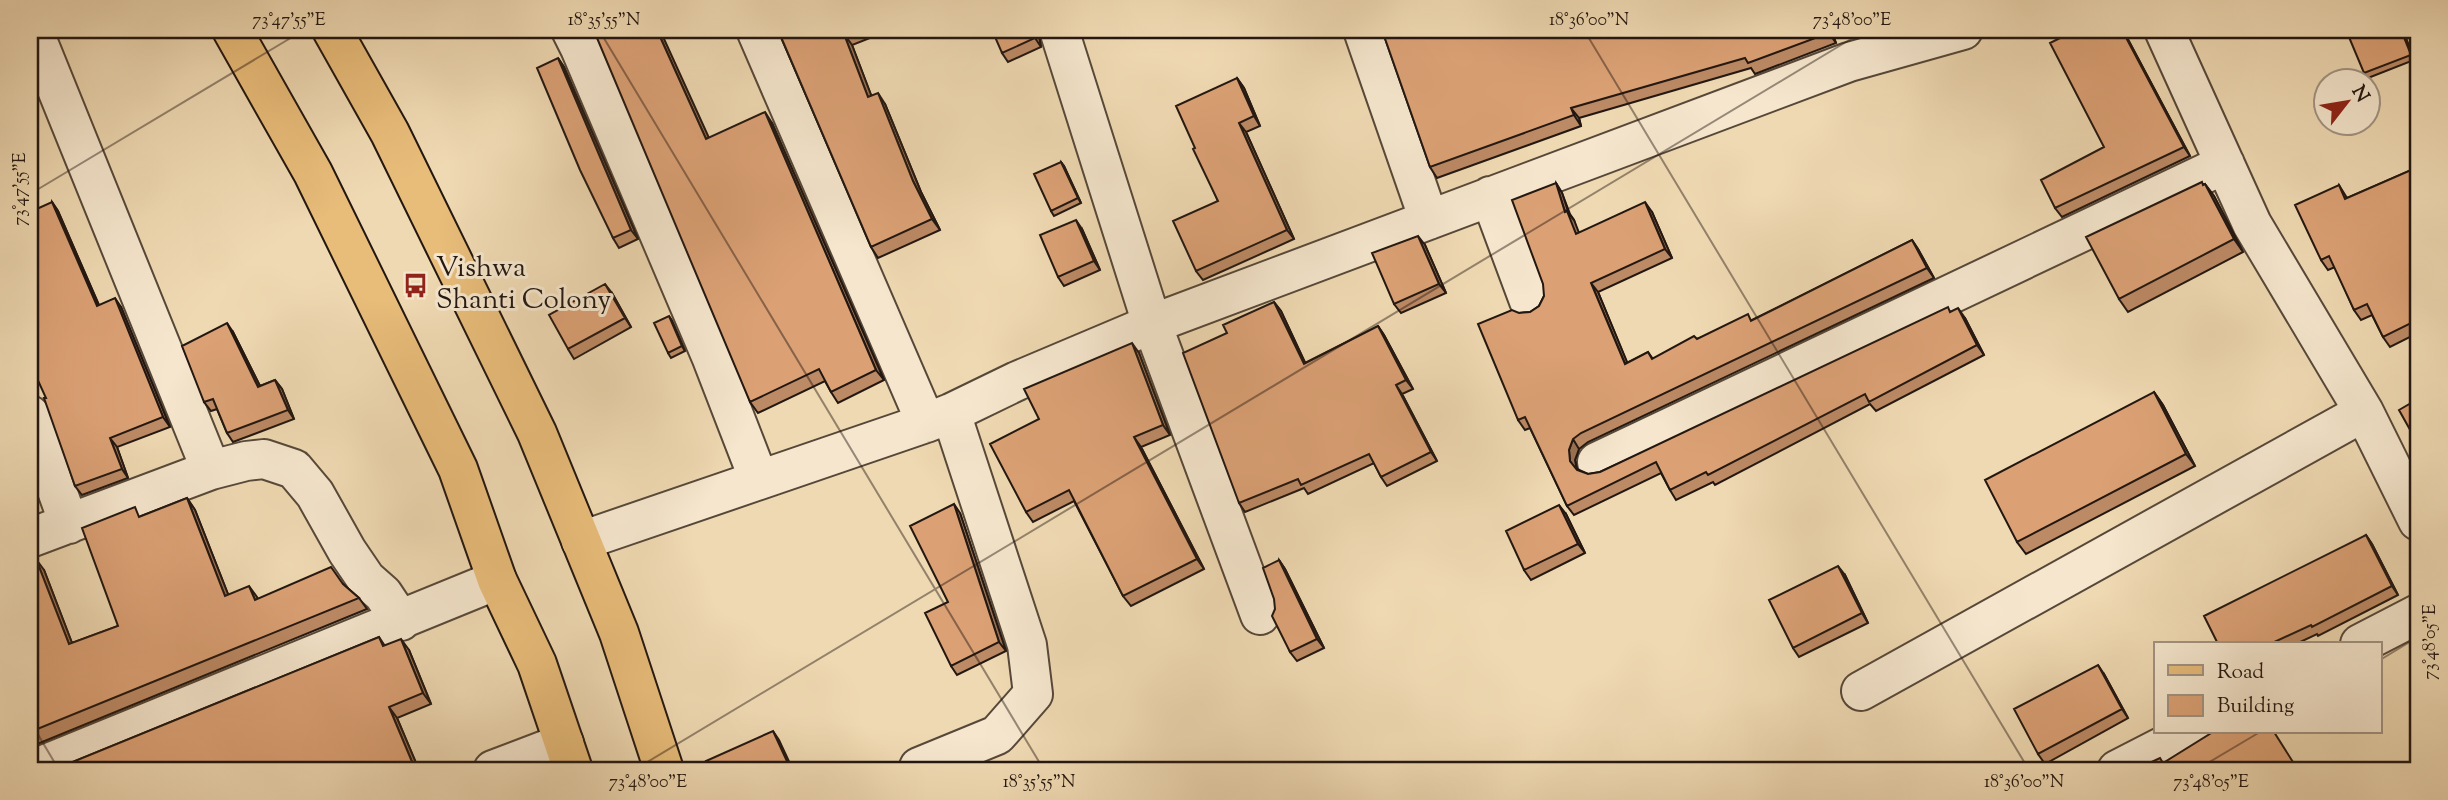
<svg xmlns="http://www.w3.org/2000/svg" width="2448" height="800" viewBox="0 0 2448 800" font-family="'Sorts Mill Goudy',serif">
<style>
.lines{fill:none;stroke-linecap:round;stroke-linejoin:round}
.street-casing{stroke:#564839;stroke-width:42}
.primary-casing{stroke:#231711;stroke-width:42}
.street{stroke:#f5e6cd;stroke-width:38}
.primary{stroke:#e8bc79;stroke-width:38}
.wall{fill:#bc8a65;stroke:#231711;stroke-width:2}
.shaded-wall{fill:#997152;stroke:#231711;stroke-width:2}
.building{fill:#dba175;stroke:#231711;stroke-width:2}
.ticks{fill:none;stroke:#231711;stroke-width:2;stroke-opacity:0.45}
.labels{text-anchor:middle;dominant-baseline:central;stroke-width:6;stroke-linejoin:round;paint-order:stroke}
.poi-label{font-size:28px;fill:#231711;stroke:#f5e6cd;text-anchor:start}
.neatline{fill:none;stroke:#231711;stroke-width:2.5}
.ticks-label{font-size:18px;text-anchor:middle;fill:#231711}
</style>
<rect width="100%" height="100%" fill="#efd9b2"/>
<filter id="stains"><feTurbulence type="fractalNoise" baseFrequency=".00286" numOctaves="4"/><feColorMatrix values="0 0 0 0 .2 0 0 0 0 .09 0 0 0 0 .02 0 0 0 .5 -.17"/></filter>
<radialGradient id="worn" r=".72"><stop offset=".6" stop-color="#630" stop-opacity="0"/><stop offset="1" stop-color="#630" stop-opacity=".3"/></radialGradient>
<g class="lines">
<defs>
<path id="street" d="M33 30 211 470
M571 30 580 48 711 356 759 480
M756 30 926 423
M1059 30 1152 324 1260 615
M1363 30 1429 220
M2164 30 2252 224 2364 412 2418 521
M1490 196 1529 301
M30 415 69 524
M1597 462 2225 164
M30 538 211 470 246 461 264 459 294 469 315 494 347 551 366 579 383 594 401 621
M581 541 926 423 951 413 1017 381 1152 324 1849 62 1963 30
M2360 644 2418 614
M1861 691 2364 412
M919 767 997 735 1033 694 1027 645 951 413
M31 770 497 580
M493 770 564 743
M2117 770 2191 732"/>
<path id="primary" d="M232 30 313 173 458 469 497 580 537 664 573 770
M332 30 390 133 537 433 619 633 664 770"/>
</defs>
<use href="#street" class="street-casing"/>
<use href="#primary" class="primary-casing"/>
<use href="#street" class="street"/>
<use href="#primary" class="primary"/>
</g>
<path class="wall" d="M778 30H890L852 45 871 95 885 104 921 192 940 230 878 258 871 247Z
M1038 30 1041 47 1008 62 1002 53Z
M1382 30H1831L1836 43 1755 74 1751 68 1579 118 1581 126 1437 178 1430 167Z
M2076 30H2123L2190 156 2062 217 2055 208 2104 147Z
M2403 30 2414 60 2368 78 2364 73Z
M558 58 564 67 638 239 619 248 613 238Z
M1237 78 1244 88 1260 126 1246 132 1294 239 1203 280 1196 271 1218 201 1195 148Z
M772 123 884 380 838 403 831 392 825 381 758 413 750 402 709 138Z
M1061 162 1064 166 1081 203 1054 216 1051 211Z
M2418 167V333L2390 347 2383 337 2372 315 2361 320 2354 310 2335 267 2328 270 2321 260 2339 185 2347 198Z
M1556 183 1562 193 1570 214 1574 220 1578 233 1652 212 1672 258 1598 292 1627 363 1648 352 1653 359 1697 339 1752 320 1912 240 1918 249 1934 278 1588 442 1579 449 1575 460 1577 469 1588 474 1600 472 1951 312 1965 318 1984 355 1876 411 1870 404 1715 485 1713 482 1676 500 1670 490 1661 473 1574 515 1567 506 1530 428 1525 430 1518 420 1519 313 1530 312 1539 306 1544 296Z
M2205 184 2214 196 2243 252 2128 312 2119 299 2203 185Z
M52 202 58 211 99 305 121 307 170 427 117 447 128 478 82 495 75 486 46 398Z
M1082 229 1100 270 1064 286 1058 277Z
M1425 245 1446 293 1401 313 1394 304Z
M612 293 631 327 574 359 568 349Z
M1274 302 1281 311 1305 363 1378 326 1384 335 1413 389 1402 394 1437 461 1387 486 1381 477 1374 463 1308 494 1304 488 1245 512 1239 503 1227 333Z
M672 321 685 351 671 358 668 353Z
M233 332 260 386 275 380 282 389 294 419 233 442 227 433 217 409 211 411 204 402Z
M1139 353 1170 435 1141 447 1204 569 1131 606 1123 596 1074 501 1033 522 1026 512 1039 419Z
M2154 392 2163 405 2195 466 2026 554 2017 542Z
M187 498 195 510 228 594 258 599 343 584 359 598 367 609 30 747V562L44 570 72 643 118 626 141 516Z
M960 513 1006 651 957 675 951 666 948 602Z
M1566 514 1585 553 1531 580 1524 570Z
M2366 535 2372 544 2398 595 2318 636 2317 634 2296 644H2218Z
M1279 560 1285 569 1324 648 1297 661 1290 652 1275 609Z
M1845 575 1868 623 1799 657 1793 648Z
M379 637 385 646 409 650 431 704 397 718 419 770H53Z
M2104 674 2128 718 2045 764 2038 754Z"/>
<path class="shaded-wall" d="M657 30H660L714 149 706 139Z
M1034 30H1038L1041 47 1035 38Z
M1828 30H1831L1836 43 1829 33Z
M2122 30H2123L2190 156 2184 147Z
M2401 30H2403L2414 60 2411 55Z
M844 34 852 45 876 108 868 97Z
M558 58 564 67 638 239 631 230Z
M1237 78 1244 88 1260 126 1254 116Z
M878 93 885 104 921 192 940 230 932 219 913 181Z
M1571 108 1579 118 1581 126 1574 115Z
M765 112 772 123 884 380 876 370Z
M1239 123 1246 132 1294 239 1287 230Z
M1061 162 1064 166 1081 203 1078 198Z
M1556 183 1562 193 1569 214 1574 220 1583 243 1576 234 1565 212Z
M2205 184 2214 196 2243 252 2234 239Z
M52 202 58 211 103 315 97 306Z
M1645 202 1652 212 1672 258 1665 249Z
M1076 220 1082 229 1100 270 1094 261Z
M1418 236 1425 245 1446 293 1439 284Z
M1912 240 1918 249 1934 278 1927 268Z
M1591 283 1598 292 1632 374 1625 364Z
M605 284 612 293 631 327 625 318Z
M115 298 121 307 170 427 163 417Z
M1274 302 1281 311 1310 373 1304 364Z
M1958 308 1965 318 1984 355 1977 345Z
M669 316 672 321 685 351 682 346Z
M227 323 233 332 265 396 258 387Z
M1378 326 1384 335 1413 389 1406 380Z
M1132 343 1139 353 1170 435 1163 425Z
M275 380 282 389 294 419 288 410Z
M1396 385 1402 394 1437 461 1431 452Z
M2154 392 2163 405 2195 466 2186 454Z
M1134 437 1141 447 1204 569 1197 559Z
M110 438 117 447 128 478 122 469Z
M1573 439 1579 449 1575 460 1577 471 1570 461 1569 450Z
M187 498 195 510 233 607 225 596Z
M954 504 960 513 1006 651 999 642Z
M1559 505 1566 514 1585 553 1578 544Z
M2366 535 2372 544 2398 595 2392 586Z
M36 559 44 570 77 656 69 644Z
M1279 560 1285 569 1324 648 1317 639Z
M1838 566 1845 575 1868 623 1862 613Z
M249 586 257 597 263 611 255 600Z
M401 639 409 650 431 704 423 693Z
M2098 665 2104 674 2128 718 2122 709Z
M389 707 397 718 419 770 415 769Z
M773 731 779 740 793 770H791Z"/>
<path class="building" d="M614 30H657L706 139 765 112 876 370 831 392 819 369 750 402 597 38Z
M778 30H854L844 34 868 97 878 93 913 181 932 219 871 247Z
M992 30H1034L1035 38 1002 53Z
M1382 30H1828L1829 33 1748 63 1745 58 1571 108 1574 115 1430 167Z
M2076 30H2122L2184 147 2055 208 2041 180 2104 147 2050 43Z
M2346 30H2378L2380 34 2390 30H2401L2411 55 2364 73Z
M558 58 631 230 613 238 580 170 537 68Z
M1237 78 1254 116 1239 123 1287 230 1196 271 1173 221 1218 201 1193 149 1195 148 1176 106Z
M1061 162 1078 198 1051 211 1034 174Z
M2418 167V322L2417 320 2383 337 2367 304 2354 310 2329 256 2321 260 2295 205 2339 185 2345 199Z
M2202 182 2203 185 2205 184 2234 239 2119 299 2086 237Z
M1556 183 1565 212 1567 211 1576 234 1645 202 1665 249 1591 283 1625 364 1648 352 1652 359 1694 336 1697 339 1748 314 1751 321 1912 240 1927 268 1581 433 1573 439 1569 450 1570 461 1577 470 1588 474 1600 472 1948 307 1950 312 1958 308 1977 345 1869 402 1865 394 1708 475 1706 472 1670 490 1656 462 1567 506 1525 417 1518 420 1478 324 1512 310 1519 313 1530 312 1539 306 1544 296 1543 284 1512 200Z
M52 202 97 306 115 298 163 417 110 438 122 469 75 486 44 398H46L30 363V212Z
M1076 220 1094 261 1058 277 1040 235Z
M1418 236 1439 284 1394 304 1372 253Z
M605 284 625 318 568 349 549 315Z
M1274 302 1304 364 1378 326 1406 380 1396 385 1431 452 1381 477 1369 454 1301 485 1298 479 1239 503 1183 353 1227 333 1223 325Z
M669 316 682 346 668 353 654 323Z
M227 323 258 387 275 380 288 410 227 433 213 399 204 402 182 346Z
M1132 343 1163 425 1134 437 1197 559 1123 596 1069 490 1026 512 990 444 1039 419 1024 389Z
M2154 392 2186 454 2017 542 1985 480Z
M2418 399V444L2399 410Z
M187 498 225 596 249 586 255 600 331 567 343 584 359 598 30 732V562L36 559 69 644 118 626 82 528 135 507 139 517Z
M954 504 999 642 951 666 925 613 948 602 910 526Z
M1559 505 1578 544 1524 570 1506 531Z
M2366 535 2392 586 2312 627 2311 625 2270 644H2218L2204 616Z
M1279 560 1317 639 1290 652 1272 616 1275 609 1274 599 1263 568Z
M1838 566 1862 613 1793 648 1769 600Z
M379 637 383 646 401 639 423 693 389 707 415 769 379 770 378 767 371 770H53Z
M2098 665 2122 709 2038 754 2014 709Z
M773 731 791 770H711L706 761Z
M2213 732H2274L2298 770H2134L2160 758 2163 763Z"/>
<path class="ticks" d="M599 30 1044 770M1584 30 2029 770M30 194 304 30M2380 660 2418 637M30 721 59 770M634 770 1866 30M2196 770 2260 732"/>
<defs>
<symbol id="bus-bare" viewBox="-9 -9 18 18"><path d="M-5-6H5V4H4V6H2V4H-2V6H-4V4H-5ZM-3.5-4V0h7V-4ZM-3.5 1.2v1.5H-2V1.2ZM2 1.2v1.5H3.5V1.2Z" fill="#8f2418" stroke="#f5e6cd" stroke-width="2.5" paint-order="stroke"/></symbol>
</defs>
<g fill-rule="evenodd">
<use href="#bus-bare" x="398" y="268" width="35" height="35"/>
</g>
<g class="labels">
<g class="poi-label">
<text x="436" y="269">Vishwa<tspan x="436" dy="32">Shanti Colony</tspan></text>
</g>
</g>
<rect width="2448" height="800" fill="none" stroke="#efd9b2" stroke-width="77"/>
<rect x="2154" y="642" width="228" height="91" fill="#f5e6cd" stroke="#a19382" stroke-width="2"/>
<rect x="2168" y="665" width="35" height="10" fill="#e8bc79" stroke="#a19382" stroke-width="2"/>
<text x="2217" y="678" font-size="21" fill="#231711">Road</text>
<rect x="2168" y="695" width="35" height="21" fill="#dba175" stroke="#a19382" stroke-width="2"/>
<text x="2217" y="712" font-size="21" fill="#231711">Building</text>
<g transform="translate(2347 102) rotate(59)"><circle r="33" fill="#f5e6cd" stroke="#a19382" stroke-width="2"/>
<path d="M0-5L12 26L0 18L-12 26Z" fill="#8f2418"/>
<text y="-10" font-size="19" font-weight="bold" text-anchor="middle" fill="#231711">N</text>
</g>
<rect x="38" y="38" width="2372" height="724" class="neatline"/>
<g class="ticks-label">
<text x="289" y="25">73°47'55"E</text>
<text x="604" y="25">18°35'55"N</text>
<text x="1589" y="25">18°36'00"N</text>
<text x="1852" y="25">73°48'00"E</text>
<text transform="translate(19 189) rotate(-90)" y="6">73°47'55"E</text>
<text transform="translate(2429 642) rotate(-90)" y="6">73°48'05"E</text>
<text x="648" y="787">73°48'00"E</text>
<text x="1039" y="787">18°35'55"N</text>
<text x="2024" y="787">18°36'00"N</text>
<text x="2211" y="787">73°48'05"E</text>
</g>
<rect width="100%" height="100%" filter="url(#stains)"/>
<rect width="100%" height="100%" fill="url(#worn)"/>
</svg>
